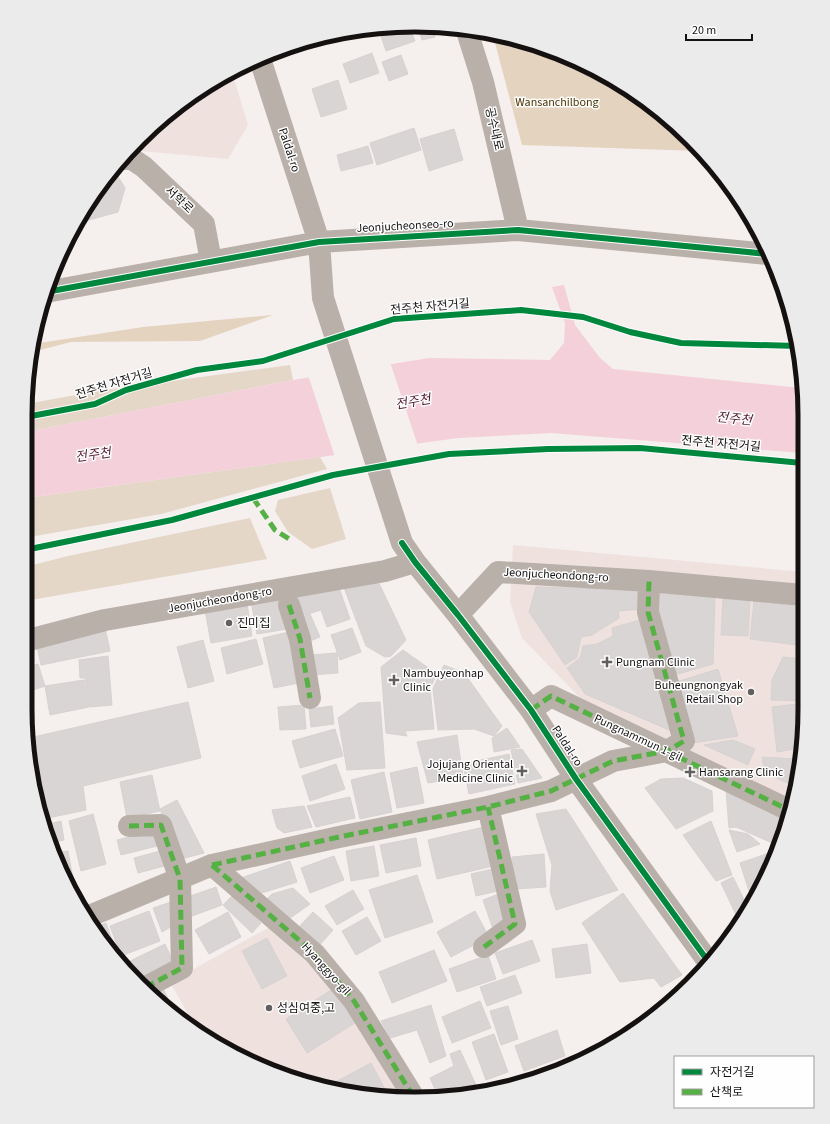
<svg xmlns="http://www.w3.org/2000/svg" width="830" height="1124" viewBox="0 0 830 1124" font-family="'Source Sans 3','Noto Sans KR',sans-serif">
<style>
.built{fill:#efe2de}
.green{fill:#e4d7c8}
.forest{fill:#e4d3bf}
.water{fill:#f4d1da}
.pier{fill:#f5efee}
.building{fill:#d9d5d4;stroke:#d7d2d1}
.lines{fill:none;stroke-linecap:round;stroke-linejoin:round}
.minor{stroke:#bab0aa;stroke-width:22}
.quiet{stroke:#55b144;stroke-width:5;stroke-dasharray:10 5;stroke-linecap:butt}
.cycleway-casing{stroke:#fefefe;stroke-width:8}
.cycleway{stroke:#00873e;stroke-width:6}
.poi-dot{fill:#635f5e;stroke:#fefefe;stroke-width:1.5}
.labels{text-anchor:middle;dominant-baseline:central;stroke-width:3;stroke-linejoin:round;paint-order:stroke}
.park-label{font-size:12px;fill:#4b3101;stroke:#fefefe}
.street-label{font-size:12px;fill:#141110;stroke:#fefefe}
.poi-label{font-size:12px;fill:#141110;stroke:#fefefe;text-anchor:start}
.water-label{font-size:13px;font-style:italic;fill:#551c31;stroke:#fefefe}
.rim{fill:none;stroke:#141110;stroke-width:5}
</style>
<rect width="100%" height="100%" fill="#f5efee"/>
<path class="built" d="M232 72 248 125 228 159 130 150 139 139 178 105Z
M513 545 803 572 804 735 791 799 655 738 580 698 522 638 510 602Z
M268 928 344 994 406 1096 339 1092 242 1059 193 1023 170 982Z"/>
<path class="green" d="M290 365 293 380 26 432V404L98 391Z
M320 457 327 469 161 514 35 536 25 539 26 498Z
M330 488 346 539 312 549 288 532 275 511 278 500Z
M250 518 267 559 25 601V567L68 556Z"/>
<path class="forest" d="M493 35 541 46 610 77 672 122 699 151 522 145Z
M273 315 200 341 71 342 32 352 33 344 143 327Z"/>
<path class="water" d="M564 285 575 325 600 358 613 369 802 388V453L551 433 458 438 26 498V432L293 380 429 358 550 360 564 343 565 323 552 287Z"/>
<path class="pier" d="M390 362 418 446 335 457 308 375Z"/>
<path class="building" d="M390 26H401L378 34 376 28Z
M409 26 415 41 386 51 381 36Z
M418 27H432L435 37 422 40Z
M359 31 360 32 312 47 309 40Z
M372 53 379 73 350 83 343 64Z
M401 55 408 74 389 81 382 62Z
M338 80 347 109 321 117 312 89Z
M414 128 421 150 377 165 370 143Z
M454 129 463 160 429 171 420 139Z
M368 146 373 163 341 171 337 155Z
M117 175 125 188 118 212 78 223 91 198 108 177Z
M376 577 406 640 391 656 385 657 366 646 343 585Z
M338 585 350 619 327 627 321 610 298 617 291 594Z
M536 587 642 590 643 609 618 611 619 618 592 635 581 637 577 657 565 665 529 612Z
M655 593 715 597 713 664 671 676Z
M281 595 287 629 257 634 251 601Z
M723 599 750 600 748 636 721 635Z
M754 601 803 607 804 646 750 639Z
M247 603 252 636 211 643 205 610Z
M310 614 320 637 308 642 298 619Z
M643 619 674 732 585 694 567 668 580 658 583 646 597 644 613 636 612 628Z
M105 628 110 651 41 665 36 642Z
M352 628 361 652 340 660 331 635Z
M293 631 303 682 274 688 263 638Z
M256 639 263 664 227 674 221 648Z
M203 640 214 681 188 688 177 647Z
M403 650 437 674 430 688 434 729 405 731 407 736 386 733 381 667Z
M337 653 338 673 311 675 310 655Z
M108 656 112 705 90 707 85 678H80L79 660Z
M783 657 804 659 799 679H804V701L771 700 772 680Z
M38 664 45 686 33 690 27 667Z
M444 665 464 673 502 726 494 736 474 729 438 730 433 689Z
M718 669 738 736 692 743 673 683Z
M84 680 89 707 50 715 45 686Z
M25 683 33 711 26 713 25 709Z
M188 702 201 758 83 786 86 810 43 819 41 791 29 738Z
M380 702 385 768 347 770 338 718 359 703Z
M797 704 801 748 777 752 772 707Z
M304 705 306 729 280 730 278 707Z
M332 706 334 724 311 727 309 709Z
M507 728 520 747 494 752 492 738Z
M335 729 343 756 300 768 292 741Z
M457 735 463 777 428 783 417 742Z
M733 740 755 749 748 765 704 745Z
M522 749 542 778 518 783 511 750Z
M509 754 515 784 469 794 463 764Z
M762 757 799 759 794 786 765 773Z
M336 764 345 789 310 801 302 776Z
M417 767 424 803 397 808 390 773Z
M384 772 392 812 360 819 351 780Z
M152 775 160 811 127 818 120 782Z
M683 778 712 791 713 811 676 829 645 788 661 779Z
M726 791 787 820 784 834 779 846 736 827 729 828Z
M350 797 355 818 316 827 307 806Z
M177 800 204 853 177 860 160 809Z
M304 806 312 827 284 833 277 828 272 810Z
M566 809 618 890 556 910 550 891 552 865 536 814Z
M93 814 106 864 81 871 69 821Z
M61 821 64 840 52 843 44 825Z
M711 821 732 875 716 881 683 835Z
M484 827 493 866 437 879 428 840Z
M157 830 161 845 121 855 117 840Z
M729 830 748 834 760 844 737 852Z
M416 838 421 866 386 873 380 845Z
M374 846 379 876 351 881 346 851Z
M164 850 168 865 138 873 134 858Z
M68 851 78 906 56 853Z
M772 852 774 857 760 887 749 891 740 863Z
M544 854 546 887 515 889 512 857Z
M334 856 344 880 310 893 301 868Z
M290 861 297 882 252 896 241 878Z
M497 868 502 890 476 896 471 874Z
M417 875 433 922 385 938 369 890Z
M733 877 749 910 746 913 737 917 721 883Z
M216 887 222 905 192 916 185 898Z
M293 888 310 904 286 921 262 904 272 894Z
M353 890 364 909 337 925 325 906Z
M501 893 511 923 493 929 483 900Z
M623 893 682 975 661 987 654 978 620 982 582 923Z
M233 895 261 923 252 933 223 905Z
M174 901 179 922 162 932 153 908Z
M149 911 160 941 121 956 110 926Z
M475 911 489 937 451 957 437 932Z
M228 912 241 937 209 954 195 930Z
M313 912 333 930 317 948 297 929Z
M367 917 381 941 356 955 342 931Z
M106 923 118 956H117L95 927Z
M267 938 287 976 262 989 242 951Z
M532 940 540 961 503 974 495 953Z
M165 944 175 966 139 984 128 962Z
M587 944 591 973 556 978 552 949Z
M434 950 447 981 392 1003 379 972Z
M488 955 496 979 457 992 449 969Z
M515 975 522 993 487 1006 480 987Z
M162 987 174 1010 151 993Z
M334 988 355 1023 307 1053 286 1019Z
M480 1001 491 1028 452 1043 442 1017Z
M431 1005 446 1056 430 1063 417 1030 390 1038 381 1021Z
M508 1006 518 1039 501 1045 490 1011Z
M557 1030 565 1056 524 1071 515 1046Z
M494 1034 508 1072 486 1080 472 1042Z
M618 1037V1038L601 1048 600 1043Z
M460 1050 476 1085 454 1095 439 1098 430 1078 454 1066 450 1054Z
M371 1063 388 1095 339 1092 326 1087Z"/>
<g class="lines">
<path class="minor" d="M466 28 483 82 518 230
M260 59 319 242 323 298 402 543 415 562 458 615 531 710 576 779 710 964
M123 159H132L144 167 204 224 211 261
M46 292 319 242 518 230 768 254
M289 605 300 639 310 698
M458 615 498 572 649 581 803 595
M25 641 105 620 385 571 415 562
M531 710 551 696 789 810
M129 826 161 825 180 879 182 968 144 988
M212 865 315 954 354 1001 413 1096
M87 917 212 865 339 837 488 807 551 791 613 761 667 751 684 741 648 612 649 581
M484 947 515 924 488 807"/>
<path class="quiet" d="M253 498 275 530 291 540
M289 605 300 639 310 698
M531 710 551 696 789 810
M129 826 161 825 180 879 182 968 144 988
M212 865 339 837 488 807 551 791 613 761 667 751 684 741 648 612 649 581
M212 865 315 954 354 1001 413 1096
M484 947 515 924 488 807"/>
<defs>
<path id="cycleway" d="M46 292 319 242 518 230 768 254
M26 417 95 404 126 390 197 370 263 361 394 319 521 310 583 317 630 332 681 343 797 346
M402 543 415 562 458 615 531 710 576 779 710 964
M25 550 172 520 333 475 449 454 548 449 640 448 802 463"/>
</defs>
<use href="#cycleway" class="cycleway-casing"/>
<use href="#cycleway" class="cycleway"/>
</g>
<g class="poi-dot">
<circle cx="229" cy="623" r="4"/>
<path d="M605 656h4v4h4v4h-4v4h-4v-4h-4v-4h4z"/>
<path d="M392 674h4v4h4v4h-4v4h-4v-4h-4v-4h4z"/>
<circle cx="751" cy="692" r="4"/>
<path d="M520 765h4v4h4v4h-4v4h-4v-4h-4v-4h4z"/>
<path d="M688 766h4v4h4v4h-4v4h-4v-4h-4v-4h4z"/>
<circle cx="269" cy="1008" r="4"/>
</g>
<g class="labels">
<g class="park-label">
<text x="557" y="102">Wansanchilbong</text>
</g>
<g class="street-label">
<text transform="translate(494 129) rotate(77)">공수내로</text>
<text transform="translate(289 150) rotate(72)">Paldal-ro</text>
<text transform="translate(179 200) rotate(43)">서학로</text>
<text transform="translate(405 226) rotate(-3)">Jeonjucheonseo-ro</text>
<text transform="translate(430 307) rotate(-5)">전주천 자전거길</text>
<text transform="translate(114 384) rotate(-17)">전주천 자전거길</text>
<text transform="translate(721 444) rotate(5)">전주천 자전거길</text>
<text transform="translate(556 575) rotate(3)">Jeonjucheondong-ro</text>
<text transform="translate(220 600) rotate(-10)">Jeonjucheondong-ro</text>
<text transform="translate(638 738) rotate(25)">Pungnammun 1-gil</text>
<text transform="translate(567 746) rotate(57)">Paldal-ro</text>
<text transform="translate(326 969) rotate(48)">Hyanggyo-gil</text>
</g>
<g class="poi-label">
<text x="237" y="623">진미집</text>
<text x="616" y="662">Pungnam Clinic</text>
<text x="403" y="673">Nambuyeonhap<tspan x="403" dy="14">Clinic</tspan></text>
<text x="743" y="685" text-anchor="end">Buheungnongyak<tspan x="743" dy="14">Retail Shop</tspan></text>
<text x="513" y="764" text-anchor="end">Jojujang Oriental<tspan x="513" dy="14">Medicine Clinic</tspan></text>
<text x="699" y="772">Hansarang Clinic</text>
<text x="277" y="1008">성심여중,고</text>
</g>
<g class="water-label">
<text transform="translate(413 402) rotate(-10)">전주천</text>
<text transform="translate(734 419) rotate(6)">전주천</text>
<text transform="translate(93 455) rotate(-8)">전주천</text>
</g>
</g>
<path d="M0 0H830V1124H0ZM415 32H415A383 383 0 0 1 798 415V709A383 383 0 0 1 415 1092H415A383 383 0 0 1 32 709V415A383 383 0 0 1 415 32Z" fill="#ebebeb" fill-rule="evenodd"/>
<path class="rim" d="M415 32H415A383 383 0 0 1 798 415V709A383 383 0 0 1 415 1092H415A383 383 0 0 1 32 709V415A383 383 0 0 1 415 32Z"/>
<rect x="674" y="1056" width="140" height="52" fill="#fefefe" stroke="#a09f9f"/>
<rect x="682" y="1069" width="20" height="6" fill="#00873e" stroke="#a09f9f"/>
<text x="710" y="1076" font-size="12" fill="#141110">자전거길</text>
<rect x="682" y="1089" width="20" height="6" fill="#55b144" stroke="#a09f9f"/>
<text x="710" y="1096" font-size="12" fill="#141110">산책로</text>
<path d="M686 34v6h66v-6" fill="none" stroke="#141110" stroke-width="2"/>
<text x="692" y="34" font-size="12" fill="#141110" stroke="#fefefe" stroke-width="3" paint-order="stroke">20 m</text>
</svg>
